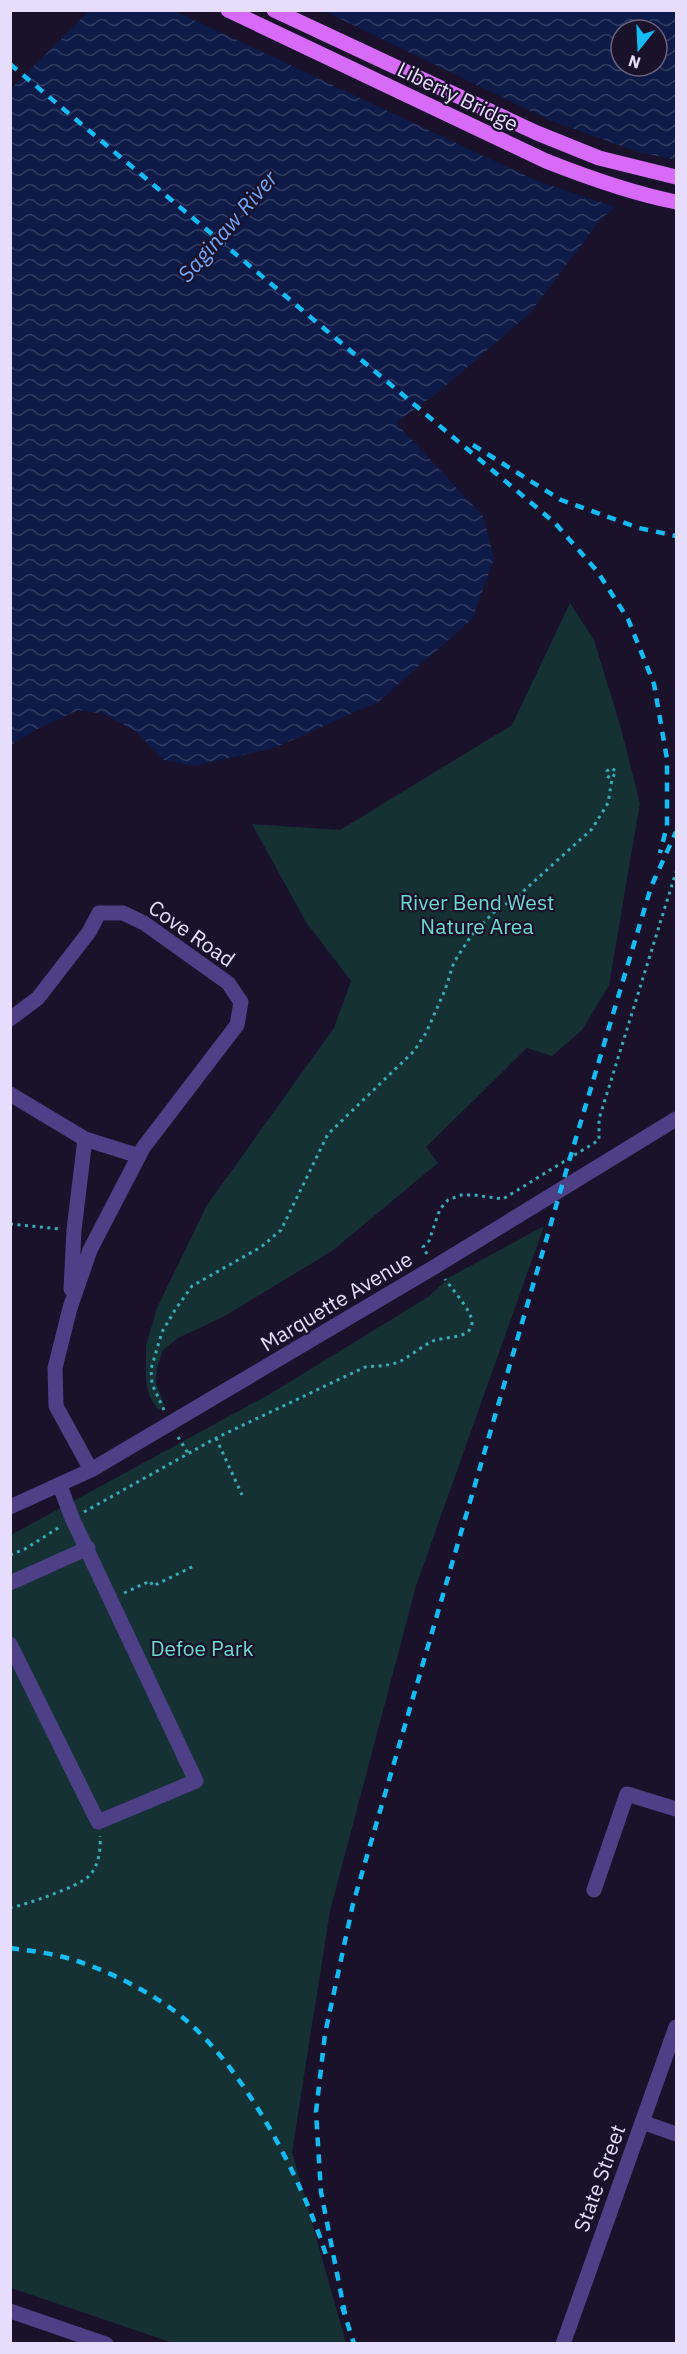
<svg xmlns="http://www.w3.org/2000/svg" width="687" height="2354" viewBox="0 0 687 2354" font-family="'IBM Plex Sans',sans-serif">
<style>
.green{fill:#163134}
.water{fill:url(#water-waves);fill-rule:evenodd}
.pier{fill:#1a122a}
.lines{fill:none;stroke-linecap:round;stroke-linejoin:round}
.path{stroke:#37acb7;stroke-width:3;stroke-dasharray:3 4.5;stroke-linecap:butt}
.minor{stroke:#4d4087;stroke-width:15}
.major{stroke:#d76af7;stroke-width:15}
.rail{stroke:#14bcf3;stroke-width:4.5;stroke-dasharray:9 8;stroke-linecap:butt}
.labels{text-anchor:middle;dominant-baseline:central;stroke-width:4.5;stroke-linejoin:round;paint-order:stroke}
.street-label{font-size:21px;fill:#e6ddfd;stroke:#1a122a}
.park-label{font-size:21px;fill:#6cdbcf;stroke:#1a122a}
.water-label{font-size:22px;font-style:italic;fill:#71a6f8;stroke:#1a122a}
</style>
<defs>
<pattern id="water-waves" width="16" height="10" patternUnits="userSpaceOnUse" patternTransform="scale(1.5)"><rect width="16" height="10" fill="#0e1b48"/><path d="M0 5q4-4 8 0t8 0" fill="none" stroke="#313c63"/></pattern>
</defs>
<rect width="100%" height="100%" fill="#1a122a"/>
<path class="green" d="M570 603 594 640 620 725 640 803 609 985 582 1030 552 1056 527 1048 426 1147 438 1163 332 1251 223 1317 178 1338 163 1350 157 1368 156 1383 165 1406 158 1410 150 1397 146 1382V1346L157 1308 207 1205 334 1028 351 981 306 922 252 824 340 830 512 725Z
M544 1226 416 1586 330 1911 292 2152 346 2343H173L11 2288V1535L270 1394 428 1297 450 1277Z"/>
<path class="water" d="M89 11H676V157L601 219 529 314 442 389 396 423 483 516 494 559 472 619 378 702 274 748 194 766 164 760 135 731 104 714 78 710 35 730 11 745V89ZM621 30H657V66H621Z"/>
<path class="pier" d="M175 11H324L549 120 638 152 676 160 618 208 535 180Z"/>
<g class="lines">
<path class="path" d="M10 1224 60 1229
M427 1254 423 1247 429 1241 440 1209 448 1200 461 1195H474L503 1199 599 1140V1119L676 872
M164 1410 152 1384 151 1369 162 1332 175 1310 192 1286 261 1247 281 1230 328 1134 414 1051 426 1033 445 990 454 962 471 936 493 913 518 896 592 829 608 803 612 779 616 771 611 768 607 771V776L612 779
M178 1437 188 1453
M216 1438 242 1495
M84 1512 216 1438 365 1367C377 1366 390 1366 401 1361 412 1355 422 1346 433 1341 444 1336 472 1340 472 1322 472 1311 451 1288 445 1279
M10 1555 25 1549 61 1526
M124 1593 150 1581 153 1586 194 1566
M10 1908C27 1904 78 1887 89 1876 99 1866 101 1848 100 1836"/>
<path class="minor" d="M10 1019 38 998 89 932 99 913H123L144 923 228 983 241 1002 237 1025 143 1148 90 1250 70 1308 55 1368 56 1406 91 1470
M10 1094 85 1139 139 1156
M71 1289 74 1230 85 1139
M10 1507 91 1470 436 1266 676 1119
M10 1583 88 1548
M10 1644 98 1822 196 1781 72 1518 60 1486
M594 1890 627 1794 676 1809
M642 2122 676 2134
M10 2311 106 2344
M563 2344 676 2027"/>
<path class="major" d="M228 10 546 161C589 178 631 193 676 202
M274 10 537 133 599 158 676 177"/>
<path class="rail" d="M10 64 555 523 597 571 628 619 654 684 667 759V826L660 853
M473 445 561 500 639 528 676 536
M10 1948C33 1951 56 1954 77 1961 114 1973 160 1997 188 2022 247 2073 303 2181 326 2255
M342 2306 354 2344
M345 2314 321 2192 316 2112 325 2034 353 1904 570 1158 651 887 676 832"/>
</g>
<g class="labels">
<g class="street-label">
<text transform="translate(458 96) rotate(26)">Liberty Bridge</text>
<text transform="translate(192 933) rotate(35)">Cove Road</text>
<text transform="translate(336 1301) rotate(-31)">Marquette Avenue</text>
<text transform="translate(599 2178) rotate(-70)">State Street</text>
</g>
<g class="park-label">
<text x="477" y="902">River Bend West<tspan x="477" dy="24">Nature Area</tspan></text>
<text x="202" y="1648">Defoe Park</text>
</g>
<g class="water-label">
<text transform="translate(227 226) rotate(-49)">Saginaw River</text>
</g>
</g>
<rect width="687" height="2354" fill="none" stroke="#e6ddfd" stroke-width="24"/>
<g transform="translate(639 48) rotate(198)"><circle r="28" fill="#1a122a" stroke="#6c637e" stroke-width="1.5"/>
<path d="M0-4.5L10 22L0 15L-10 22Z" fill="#14bcf3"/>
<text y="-9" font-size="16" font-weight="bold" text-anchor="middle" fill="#e6ddfd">N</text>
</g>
</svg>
